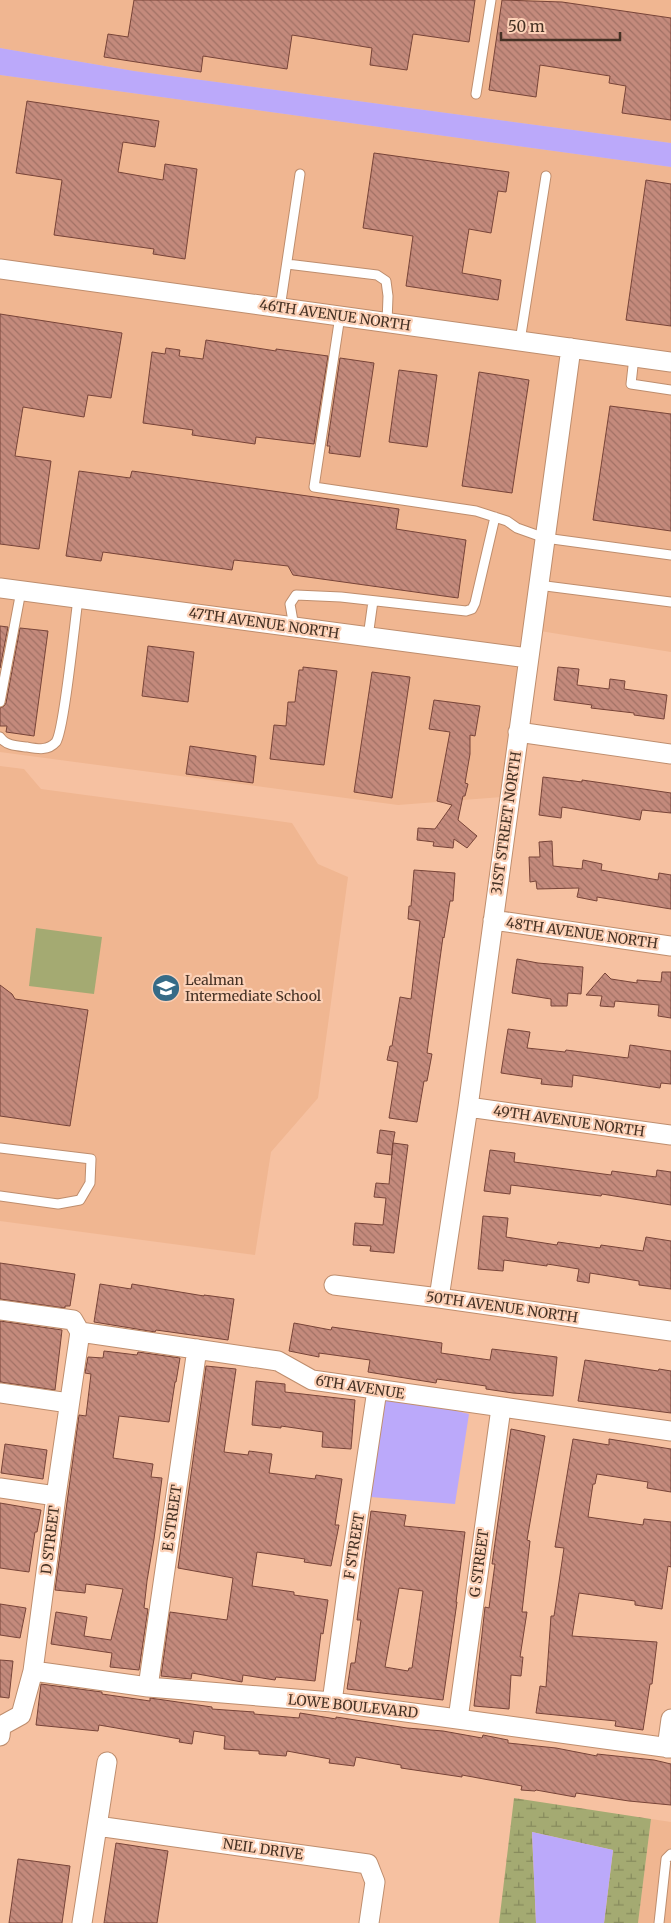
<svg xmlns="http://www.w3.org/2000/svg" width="671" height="1923" viewBox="0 0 671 1923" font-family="Merriweather,serif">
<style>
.built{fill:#f0b691}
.wetland{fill:url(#wetland-marsh)}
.pitch{fill:#a4aa72}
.water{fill:#bba9fa}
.building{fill:url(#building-back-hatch);stroke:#784438;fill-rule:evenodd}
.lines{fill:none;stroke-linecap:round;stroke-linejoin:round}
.service-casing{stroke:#be8d6d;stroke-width:11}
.minor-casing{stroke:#be8d6d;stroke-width:21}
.service{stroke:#fff;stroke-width:9}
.minor{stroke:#fff;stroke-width:19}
.labels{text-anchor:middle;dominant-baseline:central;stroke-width:4.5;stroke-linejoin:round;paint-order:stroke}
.street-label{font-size:14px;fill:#453124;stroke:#fcd1b7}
.poi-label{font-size:14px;fill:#453124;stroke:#fcd1b7;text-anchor:start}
</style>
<defs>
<pattern id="wetland-marsh" width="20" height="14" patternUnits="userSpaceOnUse" patternTransform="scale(1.25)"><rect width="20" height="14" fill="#a4aa72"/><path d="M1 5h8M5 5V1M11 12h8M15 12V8" fill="none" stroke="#878b5d"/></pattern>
<pattern id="building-back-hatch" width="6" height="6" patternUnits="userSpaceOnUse" patternTransform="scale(1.25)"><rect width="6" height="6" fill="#c48a7c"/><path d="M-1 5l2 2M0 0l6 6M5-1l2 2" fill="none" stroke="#a17165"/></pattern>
</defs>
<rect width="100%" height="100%" fill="#f6c1a1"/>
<path class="built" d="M0 0H671V143L134 71 0 48Z
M0 75 671 167V353L0 260Z
M0 278 562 356 521 648 0 579Z
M578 358 671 371V652L540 631Z
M0 598 518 666 502 797 398 805 0 752Z
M0 766 24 769 41 789 292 823 318 864 348 877 318 1098 271 1152 255 1255 0 1221Z
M651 1819 671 1822V1923H638Z"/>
<path class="wetland" d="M514 1798 651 1819 638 1923H604L613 1850 532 1832 536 1923H499Z"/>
<path class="pitch" d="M36 928 102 937 94 994 29 986Z"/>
<path class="water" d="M0 48 134 71 671 143V167L0 75Z
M384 1393 469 1414 455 1504 371 1497Z
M532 1832 613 1850 604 1923H536Z"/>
<path class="building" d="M134 0H475L469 42 413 34 407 70 370 65 372 48 292 35 287 69 203 56 201 72 104 57 108 34 128 37Z
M502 0 562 2 671 18V120L622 113 626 86 609 83 610 76 540 65 536 97 489 90Z
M27 101 159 121 155 147 123 142 118 172 163 180 165 164 197 169 185 259 153 254 154 249 54 235 62 180 16 173Z
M374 153 509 172 506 192 498 191 491 233 469 229 462 273 501 280 498 300 406 286 413 236 363 228Z
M646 180 671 184V326L626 320Z
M0 314 122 333 111 398 88 395 84 417 23 407 15 456 51 461 39 549 0 544Z
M206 340 276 351V349L328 356 314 444 256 437 255 444 192 435 193 430 143 423 152 352 165 354 166 348 180 350 179 356 203 359Z
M340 358 374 363 360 457 329 453 330 446H327Z
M399 370 437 375 427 447 389 442Z
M479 372 529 380 512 493 462 486Z
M610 406 671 414V531L593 520Z
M79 471 130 478 132 471 399 509 396 529 466 540 458 598 293 575 288 566 234 560 232 570 103 552 101 561 66 556Z
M0 626 8 627 0 668Z
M20 628 48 631 34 736 6 732 7 726H0V708L4 706 6 703Z
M148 646 194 652 188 702 142 696Z
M303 667 337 671 324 765 270 759 274 725 286 726 288 702H295L299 670H303Z
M558 667 579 669 577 685 609 689 610 679 625 681 624 689 667 695 664 719 634 715V713L591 708 592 705 554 700Z
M372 672 410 677 392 798 354 792Z
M434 700 480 706 475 736 470 735V754L465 783 468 784 465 796H463L458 820 477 836 467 848 454 839 453 848 433 846 434 842 417 840 418 828 435 829 452 805 437 801 450 732 429 729Z
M190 746 256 756 253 783 186 774Z
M543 777 582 782V780L671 793V813L642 810 640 820 562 807 561 818 539 815Z
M552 841 553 866 582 869 583 860 602 864 601 870 658 880 659 873 671 875V909L597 897V901L577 897 579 888 537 889 536 881 530 882 529 857H540L539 842Z
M414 870 455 873 453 901H450L444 938 443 937 427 1053 432 1054 427 1081H424L417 1122 389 1118 398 1062 387 1060 390 1046H392L400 997 411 999 420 921 408 919 409 906H411Z
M517 959 538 963 583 967 581 994 568 993 567 1006H551V999L512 993Z
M662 972H671V1018L658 1016 659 1005 615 1001 614 1007 600 1006 602 996 586 995 605 973 611 979 637 983V980L661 982Z
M0 985 12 994 15 999 88 1010 70 1126 0 1116Z
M508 1029 530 1032 527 1048 565 1052 566 1050 628 1058 630 1045 671 1051V1084L661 1083 660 1088 573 1075 572 1087 541 1084 542 1079 501 1073Z
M380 1130 395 1132 393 1143 408 1145 394 1253 370 1251 371 1246 353 1245 355 1223 383 1225 386 1198 374 1197 376 1183 389 1184 393 1143 392 1155 377 1153Z
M490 1150 515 1153 514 1162 611 1175 612 1171 656 1177 657 1170 671 1172V1205L602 1194 601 1196 511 1185 510 1194 484 1191Z
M483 1216 508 1218 506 1237 557 1245 558 1242 600 1248 601 1245 643 1251 646 1237 671 1241V1289L639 1285V1281L590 1273 589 1283 577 1281 579 1269 547 1264V1266L504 1260 503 1271 478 1269Z
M0 1263 75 1274 70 1306H65V1308L0 1299Z
M100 1284 131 1289 132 1284 204 1296V1295L234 1299 228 1340 156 1330 155 1332 94 1322Z
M0 1321 62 1330 55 1390 0 1382Z
M294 1323 331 1330 332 1327 442 1343 441 1353 490 1360 492 1349 557 1357 553 1396 513 1393 486 1389V1386L437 1379 436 1383 405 1378 368 1372 370 1360 319 1353V1357L289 1351Z
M104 1351 137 1355 138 1352 180 1358 176 1382H175L169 1422 119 1416 113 1458 153 1464 151 1477 162 1478 154 1539 147 1581 144 1608 148 1609 139 1670 110 1667 112 1653 51 1644 56 1612 87 1617 84 1636 111 1640 123 1589 86 1584 85 1593 55 1590 79 1415 86 1416 91 1374 85 1373 88 1357 103 1358Z
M585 1360 658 1371 659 1369 671 1371V1413L578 1401Z
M206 1366 236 1369 224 1452 248 1455 249 1451 272 1454 269 1473 315 1479 316 1475 342 1479 335 1525H339L331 1566 304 1562 305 1559 257 1552 252 1586 294 1592V1595L328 1600 323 1634 321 1633 315 1681 276 1677 275 1680 243 1675 242 1682 192 1673 191 1679 161 1676 170 1612 227 1620 233 1578 178 1568Z
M256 1381 285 1384V1392L355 1400 351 1449 322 1447 323 1432 281 1426V1428L252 1425Z
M511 1429 545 1436 527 1540 530 1541 522 1612H527L520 1657H523L521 1676 511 1675 509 1709 474 1706 485 1607 489 1608 495 1564H492Z
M573 1439 609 1445V1439L671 1449V1492L647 1488 648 1482 597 1474 595 1484H593L588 1517 643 1525 644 1519 671 1522V1567L668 1566 662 1609 635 1605V1601L579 1593 572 1636 657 1642 652 1684H650L643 1730 615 1726 616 1721 536 1713 540 1686 546 1687 551 1616H554L564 1548 555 1547Z
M5 1444 47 1450 43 1479 1 1473Z
M0 1503 41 1510 37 1532H35L29 1572 0 1568Z
M371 1511 406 1515 404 1526 465 1532 456 1602H457L443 1700 347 1689 351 1663H355L361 1620H357ZM399 1588 423 1591 412 1668H409L408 1671 385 1667Z
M0 1604 26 1608 20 1638 0 1635Z
M0 1660 13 1661 9 1698 0 1697Z
M41 1684 102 1692V1694L150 1701V1698L164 1700 212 1707V1709L254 1712V1714L299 1718 300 1713 336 1719V1717L407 1728 443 1731 482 1738 483 1735 508 1740V1743L556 1748 597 1756V1754L654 1760 671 1764V1805L629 1801 576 1793 575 1797 536 1790 535 1791 521 1790 522 1786 462 1775V1777L401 1768V1765L356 1757 354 1766 329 1763 330 1759 287 1751 286 1756 259 1754V1751L224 1749 225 1736 194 1731 192 1744 179 1742 180 1739 99 1725 98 1731 36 1725Z
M116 1843 168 1851 157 1923H104Z
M18 1859 70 1866 62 1923H9Z"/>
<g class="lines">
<defs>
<path id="service" d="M476 94 491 0
M287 264 377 275 386 281 388 296 387 323
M280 308 300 174
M340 316 314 487 476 511 507 521 517 528 545 538 671 555
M520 341 546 176
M634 357 631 384 671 390
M538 585 671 602
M294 627 290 604 296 595 341 597 466 611 472 609 475 603 495 517
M368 637 373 601
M0 702 21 591
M0 737C6 746 18 746 27 747 38 749 48 751 56 742 64 731 75 620 78 599
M0 1148 91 1159 90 1183 80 1200 58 1204 0 1196
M659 1923 666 1859 671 1854"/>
<path id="minor" d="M0 269 671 362
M0 588 528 658
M518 732 671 754
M493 920 671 946
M468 1107 671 1135
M334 1285 439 1298 671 1331
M439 1298 468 1107 571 348
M0 1310 73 1320 80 1332
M80 1332 278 1361 312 1380 671 1431
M0 1393 69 1403
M0 1488 56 1496
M33 1671 148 1687 332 1702 671 1748
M148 1687 197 1349
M332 1702 348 1584 377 1390
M458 1719 501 1408
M0 1736 1 1726 21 1715 33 1671 56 1496 80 1332
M667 1748 671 1719
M97 1826 368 1864 375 1882 369 1923
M82 1923 107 1762"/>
</defs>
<use href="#service" class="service-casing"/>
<use href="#minor" class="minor-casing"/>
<use href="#service" class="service"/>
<use href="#minor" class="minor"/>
</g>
<defs>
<symbol id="school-disc" viewBox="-11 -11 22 22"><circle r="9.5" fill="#366b87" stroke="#fcd1b7"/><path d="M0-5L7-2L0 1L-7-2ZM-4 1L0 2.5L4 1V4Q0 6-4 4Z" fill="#fff"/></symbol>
</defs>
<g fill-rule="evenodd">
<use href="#school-disc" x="150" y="972" width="32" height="32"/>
</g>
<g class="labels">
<g class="street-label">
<text transform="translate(335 315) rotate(8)">46TH AVENUE NORTH</text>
<text transform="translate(264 623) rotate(8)">47TH AVENUE NORTH</text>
<text transform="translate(506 823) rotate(-82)">31ST STREET NORTH</text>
<text transform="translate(582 933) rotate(8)">48TH AVENUE NORTH</text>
<text transform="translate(569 1121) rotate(8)">49TH AVENUE NORTH</text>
<text transform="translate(502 1307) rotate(8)">50TH AVENUE NORTH</text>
<text transform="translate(360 1387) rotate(9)">6TH AVENUE</text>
<text transform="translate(172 1518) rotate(-82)">E STREET</text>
<text transform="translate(50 1540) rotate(-83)">D STREET</text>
<text transform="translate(354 1546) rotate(-81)">F STREET</text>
<text transform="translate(479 1563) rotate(-82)">G STREET</text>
<text transform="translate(353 1706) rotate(6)">LOWE BOULEVARD</text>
<text transform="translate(263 1849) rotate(8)">NEIL DRIVE</text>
</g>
<g class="poi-label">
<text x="185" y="980">Lealman<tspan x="185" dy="16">Intermediate School</tspan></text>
</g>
</g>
<path d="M501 32v8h119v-8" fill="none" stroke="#453124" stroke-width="2.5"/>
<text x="508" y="32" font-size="15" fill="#453124" stroke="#fcd1b7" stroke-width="4" paint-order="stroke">50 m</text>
</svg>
